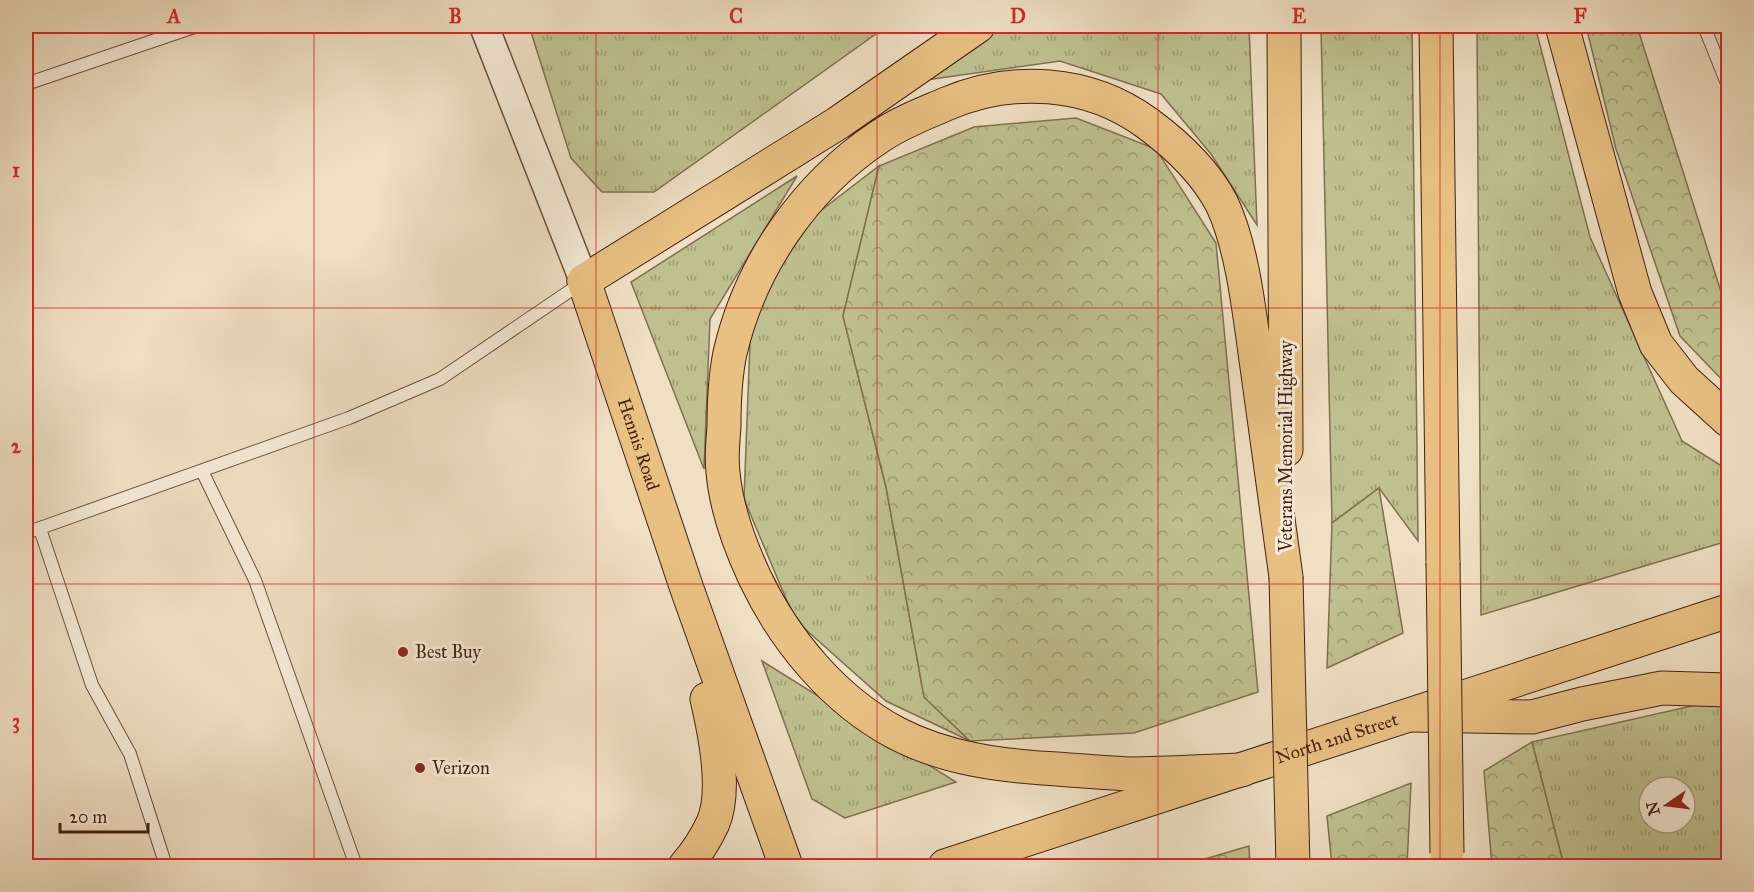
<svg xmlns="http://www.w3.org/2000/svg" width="1754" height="892" viewBox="0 0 1754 892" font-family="'IM FELL Great Primer',serif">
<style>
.grass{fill:url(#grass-tufts);stroke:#807050;stroke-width:1.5;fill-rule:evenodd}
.forest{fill:url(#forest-crowns);stroke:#807050;stroke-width:1.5}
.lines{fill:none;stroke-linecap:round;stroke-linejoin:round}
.service-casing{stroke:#6c503e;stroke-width:14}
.tertiary-casing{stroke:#6c503e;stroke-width:31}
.primary-casing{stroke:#412112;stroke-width:35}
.motorway-casing{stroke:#412112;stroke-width:35}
.service{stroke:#f5ead8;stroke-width:12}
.tertiary{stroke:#f5ead8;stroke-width:28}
.primary{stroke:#e8c082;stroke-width:33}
.motorway{stroke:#e8c082;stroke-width:33}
.motorway-bridge-casing{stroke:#412112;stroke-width:35;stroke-linecap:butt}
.motorway-bridge{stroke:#e8c082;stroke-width:33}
.grid{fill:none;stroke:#d62828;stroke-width:1.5;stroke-opacity:0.55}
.poi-dot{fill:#8f2418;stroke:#f5ead8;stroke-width:2}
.labels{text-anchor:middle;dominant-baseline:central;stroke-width:6;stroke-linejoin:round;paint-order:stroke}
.street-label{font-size:18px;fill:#412112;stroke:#f5ead8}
.poi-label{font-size:18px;fill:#412112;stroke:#f5ead8;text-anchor:start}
.neatline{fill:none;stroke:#d62828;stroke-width:2}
.grid-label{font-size:20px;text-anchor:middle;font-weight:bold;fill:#d62828}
</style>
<defs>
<pattern id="grass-tufts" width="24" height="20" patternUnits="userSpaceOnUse" patternTransform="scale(1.5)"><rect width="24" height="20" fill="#bfc08f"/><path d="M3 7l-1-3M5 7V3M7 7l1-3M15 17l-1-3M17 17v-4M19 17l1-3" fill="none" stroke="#9d9c73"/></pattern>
<pattern id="forest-crowns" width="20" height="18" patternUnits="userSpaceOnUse" patternTransform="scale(1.5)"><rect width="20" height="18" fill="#bfc08f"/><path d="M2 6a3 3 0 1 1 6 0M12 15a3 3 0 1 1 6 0" fill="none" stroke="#9d9c73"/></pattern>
</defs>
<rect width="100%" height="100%" fill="#efdfc3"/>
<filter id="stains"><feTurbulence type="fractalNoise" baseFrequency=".00333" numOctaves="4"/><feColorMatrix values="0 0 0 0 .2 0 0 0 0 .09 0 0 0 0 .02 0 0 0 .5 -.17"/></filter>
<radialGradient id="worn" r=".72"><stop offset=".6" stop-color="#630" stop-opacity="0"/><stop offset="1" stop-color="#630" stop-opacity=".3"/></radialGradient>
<path class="grass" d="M529 26H887L654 192H602L571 158Z
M1003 26H1249L1257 225 1211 154 1161 94 1060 61 926 80Z
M1321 26H1412L1418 541 1379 488 1332 523Z
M1477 26H1535L1590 237 1682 441 1728 470V541L1481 615Z
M879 166 843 316 886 487 924 697 970 741 886 701 795 620 744 499 751 316 802 225Z
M797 176 710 319 704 469 631 282Z
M762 661 956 782 845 818 812 799Z
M1718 700 1728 704V866H1564L1532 742ZM1649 787H1685V823H1649Z"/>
<path class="forest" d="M1586 26H1637L1728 314V386L1680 336 1616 149Z
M1076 118 1156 149 1216 243 1258 692 1134 733 970 741 924 697 886 487 843 316 879 166 974 127Z
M1379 488 1403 633 1327 668 1332 523Z
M1532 742 1564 866H1492L1484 771Z
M1411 783 1407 866H1332L1327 816Z
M1249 846 1250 866H1181Z"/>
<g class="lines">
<defs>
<path id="service" d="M1704 26 1728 86
M26 84 197 26
M202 471 255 580 356 866
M40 529 92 685 130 754 166 866
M26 533 349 418 440 379 583 282"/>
<path id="tertiary" d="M484 26 584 281"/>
<g id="primary">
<path id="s1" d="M584 281 687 589 786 866"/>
<path d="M685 866C695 855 706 838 713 823 727 790 715 733 707 699"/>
<path id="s2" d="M945 866 1728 611"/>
</g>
<path id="motorway" d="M1284 26 1286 450
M1436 26 1443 563
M1562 26 1635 293 1656 344 1684 380 1728 420
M584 281 838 123 978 26
M1410 715 1532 717 1582 704 1662 688 1728 690
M1242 770C1205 771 1168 774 1131 774 1107 773 1082 771 1057 769 1003 766 945 759 896 733 834 700 785 641 755 578 740 546 726 508 723 472 721 457 723 441 724 426 724 402 725 377 730 353 750 266 805 186 879 137 899 123 923 114 946 104 1012 76 1088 80 1147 123 1177 145 1205 171 1222 204 1243 248 1250 318 1257 367 1267 437 1277 507 1286 577"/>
</defs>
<use href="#service" class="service-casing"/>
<use href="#tertiary" class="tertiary-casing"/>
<use href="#primary" class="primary-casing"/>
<use href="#motorway" class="motorway-casing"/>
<use href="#service" class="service"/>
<use href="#tertiary" class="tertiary"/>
<use href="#primary" class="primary"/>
<use href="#motorway" class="motorway"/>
<defs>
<path id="motorway-bridge" d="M1443 563 1447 853
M1286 577 1293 866"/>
</defs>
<use href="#motorway-bridge" class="motorway-bridge-casing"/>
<use href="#motorway-bridge" class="motorway-bridge"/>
</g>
<path class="grid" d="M314 26V866M596 26V866M877 26V866M1158 26V866M1440 26V866M26 308H1728M26 584H1728"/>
<g class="poi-dot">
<circle cx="403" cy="652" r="6"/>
<circle cx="420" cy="768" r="6"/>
</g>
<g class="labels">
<g class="street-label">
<text stroke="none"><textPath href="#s1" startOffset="172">Hennis Road</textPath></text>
<text transform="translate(1286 446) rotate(-90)">Veterans Memorial Highway</text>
<text stroke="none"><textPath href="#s2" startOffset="412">North 2nd Street</textPath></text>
</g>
<g class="poi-label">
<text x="415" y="652">Best Buy</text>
<text x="432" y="768">Verizon</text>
</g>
</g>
<rect width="1754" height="892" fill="none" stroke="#efdfc3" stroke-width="66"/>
<g transform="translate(1667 805) rotate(256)"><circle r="28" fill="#f5ead8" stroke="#ad9a89" stroke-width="1.5"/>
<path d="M0-4.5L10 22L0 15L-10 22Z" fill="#8f2418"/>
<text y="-9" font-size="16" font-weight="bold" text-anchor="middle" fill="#412112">N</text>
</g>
<path d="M60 823v9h88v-9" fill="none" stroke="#412112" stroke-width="3"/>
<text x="69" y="823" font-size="18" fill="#412112" stroke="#f5ead8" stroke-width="4.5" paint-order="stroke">20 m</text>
<rect x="33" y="33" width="1688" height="826" class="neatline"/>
<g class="grid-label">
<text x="174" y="23">A</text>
<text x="455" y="23">B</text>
<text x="736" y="23">C</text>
<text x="1018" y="23">D</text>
<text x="1299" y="23">E</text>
<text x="1580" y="23">F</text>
<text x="16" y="177">1</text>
<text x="16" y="453">2</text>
<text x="16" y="728">3</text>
</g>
<rect width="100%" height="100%" filter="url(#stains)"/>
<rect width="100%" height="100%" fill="url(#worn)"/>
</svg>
